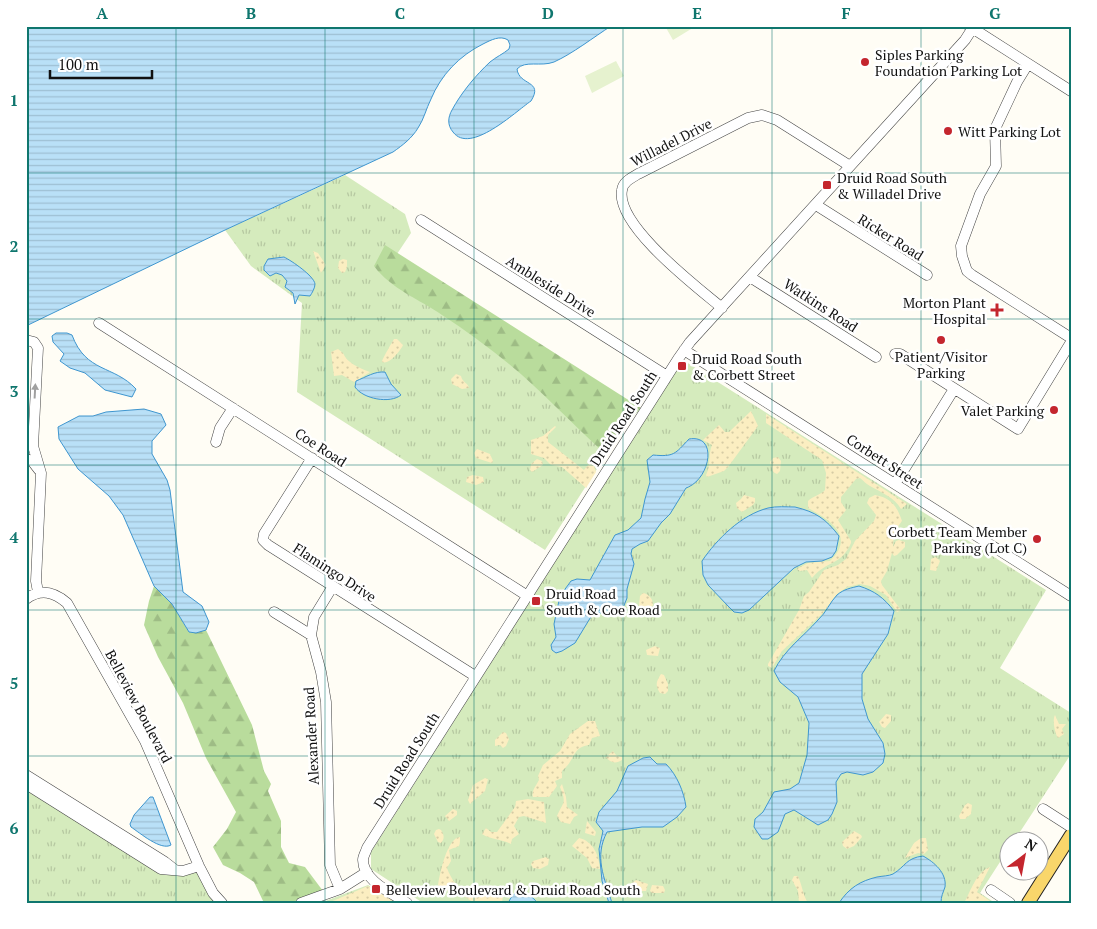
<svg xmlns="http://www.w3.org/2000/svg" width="1097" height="929" viewBox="0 0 1097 929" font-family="'PT Serif',serif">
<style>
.grass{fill:url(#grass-tufts)}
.forest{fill:url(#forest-firs)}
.sand{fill:url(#sand-dots)}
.pitch{fill:#e6f2cf}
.water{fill:url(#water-rules);stroke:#3f96cf}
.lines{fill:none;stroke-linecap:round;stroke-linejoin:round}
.minor-casing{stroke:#444;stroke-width:11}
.major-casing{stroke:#222;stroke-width:14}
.minor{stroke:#fff;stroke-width:10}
.major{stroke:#f9d66b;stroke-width:12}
.oneway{fill:#a0a0a0}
.grid{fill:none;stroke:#0f766e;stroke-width:1;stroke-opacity:0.55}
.poi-dot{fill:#c4262e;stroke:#fff;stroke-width:2}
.labels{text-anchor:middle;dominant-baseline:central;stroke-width:5;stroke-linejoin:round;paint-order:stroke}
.poi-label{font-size:14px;fill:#111;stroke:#fff;text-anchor:start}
.street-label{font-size:14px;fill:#111;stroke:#fff}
.neatline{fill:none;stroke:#0f766e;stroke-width:2}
.grid-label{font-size:16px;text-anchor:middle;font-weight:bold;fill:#0f766e}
</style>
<defs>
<pattern id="grass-tufts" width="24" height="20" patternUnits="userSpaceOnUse" patternTransform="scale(1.25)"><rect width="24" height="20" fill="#d5ebbd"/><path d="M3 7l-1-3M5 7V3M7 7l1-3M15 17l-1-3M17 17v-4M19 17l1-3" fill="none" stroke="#b6c8a1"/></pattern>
<pattern id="forest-firs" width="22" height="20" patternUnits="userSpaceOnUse" patternTransform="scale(1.25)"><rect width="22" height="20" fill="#b9dc9c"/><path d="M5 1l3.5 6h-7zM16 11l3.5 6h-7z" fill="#9ebc85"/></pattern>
<pattern id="sand-dots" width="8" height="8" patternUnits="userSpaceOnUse" patternTransform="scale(1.25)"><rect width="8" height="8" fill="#fbeec1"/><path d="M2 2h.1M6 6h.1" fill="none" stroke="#d6cba5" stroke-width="1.8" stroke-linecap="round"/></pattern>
<pattern id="water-rules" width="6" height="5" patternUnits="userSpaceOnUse" patternTransform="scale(1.25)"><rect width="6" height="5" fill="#b9e0f7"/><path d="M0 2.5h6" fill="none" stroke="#9ebfd3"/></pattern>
</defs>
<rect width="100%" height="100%" fill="#fffdf5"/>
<path class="grass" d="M345 175 405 214 411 233 395 257 636 408 545 550 297 392 302 303 251 266 225 230Z
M683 360 1046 590 1000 668 1071 713V754L1014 841 1010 842 1009 848 980 893 995 903H423L371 869V852Z
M26 789 175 875 197 871 217 903H26Z
M368 885 397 903H320Z"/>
<path class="forest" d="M385 245 641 408 601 450C570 422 542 391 509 364 488 347 465 330 442 315 419 299 391 289 374 266Z
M154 586 172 604 189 632H196L206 630 252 725 264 771 271 784 268 791 281 821V847L289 863 305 867 323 891 290 903H264L254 882 240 873 223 865 213 847 227 829 236 812 206 758 183 703 158 657 144 625 149 601Z"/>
<path class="sand" d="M313 251 318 253 326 265 321 273Z
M343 259 347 260V267L345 272 342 273 338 268 339 261Z
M394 339H397L403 345 402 347C398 353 389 365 382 362 382 359 393 341 394 339Z
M338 349 343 353C347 363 359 368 370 372L354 382 342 375 334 376 331 352Z
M456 374 461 376C462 382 468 383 469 388L462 389 452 384 451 379Z
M751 411 758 426 728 467 724 471 707 477 706 475C711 466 708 454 712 445L703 440 719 425 725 432H729Z
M766 414 907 504 901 509C894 497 882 493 870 486 866 484 864 481 860 478L856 479 841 497V502L846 510 838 520 851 541V543C841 566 827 560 812 578L807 570 800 571 797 569 808 563 830 561C856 536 830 520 808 508V501C813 496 822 494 825 490L826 473 822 460 766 423Z
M555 426 556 427 548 435V442L584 470 592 460 590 458 595 455 594 466 596 472 586 488 562 467 551 465 544 458 531 454V440L543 436Z
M477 449 490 454 493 461 492 463 476 458 474 453Z
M778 457 781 461 780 471 777 474 773 472 770 462 773 458Z
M537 459 542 461 543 465 532 472 530 470 531 464Z
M473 475 483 477 484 482 476 485 466 482 467 477Z
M744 495 755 498V502L753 505 742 512 737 508 736 503 741 499Z
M875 495C891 498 897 506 902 521L894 532 893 547 896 541 899 540 905 542V547L897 555 894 556 892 553 887 571 881 581 882 585 901 610 897 612 886 595 870 586 860 584 847 587 837 594 822 614 782 651 772 668 768 666V664L799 610 804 596 809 592 824 570 838 565 846 559 855 541 874 521 876 515 867 503 869 498Z
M936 557 940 561 936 571 930 570 931 559Z
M643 593C649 594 653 599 653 605L649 611H644L639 606 640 596Z
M655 646 660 648 658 656 647 655 646 650Z
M661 674 664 675 668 684V691L665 694 660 693C655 685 656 682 661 674Z
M886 714 891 715V721L885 728 882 727 879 722Z
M1055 715 1059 724H1066L1062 729 1064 734 1058 738C1055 734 1052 720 1055 715Z
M588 721H595L600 736 592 738 589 745C574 747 575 757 567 766 566 768 563 769 562 771V778L555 781 557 786 549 797H533C531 791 536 786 539 780L538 776 543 765 560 751 570 734Z
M503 732 506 733 509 739 506 746 503 748 500 745 495 746V740Z
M613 751 616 755 622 757V760C616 764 610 763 606 757Z
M485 778 488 779 485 791 470 804 468 800 473 785Z
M562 784 566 797 567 807 578 815 574 817 570 824 561 822 557 816C563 802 567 804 560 787Z
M528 799 544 802 546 823 524 816 519 817 514 826 519 834 512 839 511 844C502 839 491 840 482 834L486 828 491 832H497L515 807 516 801Z
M968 803 972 805 971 814 965 819H960L959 816 965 805Z
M453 809 457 811V815L449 821 445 816Z
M587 821 596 832 595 836 585 833Z
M439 829 441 830C444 834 445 839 441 843L438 842 434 834 436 830Z
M854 831 861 835 862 837 854 846 847 849 843 846 842 842Z
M460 837C460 850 459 845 449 850L451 861 447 868C451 879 459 891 470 896L478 891 500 892 503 895 502 903H474L461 894H453L438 885C440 873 447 838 460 837Z
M579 838C593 841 599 855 600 869L592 868 587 858 572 846Z
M921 838H926L928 850 924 854 918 853 905 858 914 843Z
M546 857 549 859 548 865 540 869 533 868 531 864 533 861Z
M990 867 977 892 993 903H964C971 891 976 872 990 867Z
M794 876H798C802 885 803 895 808 903H799L798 891 792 880Z
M636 880 648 884 646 891H636L632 889V883Z
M652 885 663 886 665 890 664 893H652L650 891Z
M368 886 398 903H328Z"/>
<path class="pitch" d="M665 26H696L673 40Z
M616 61 624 76 592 93 585 76Z"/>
<path class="water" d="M26 26H611C594 37 572 54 554 62 541 67 525 60 517 69 519 86 544 80 531 101 515 112 470 155 453 132 447 125 448 117 452 110 461 93 476 75 490 62 496 57 503 54 509 49L510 45 508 40C500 35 491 40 483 44 459 56 441 75 431 99 426 109 424 119 418 128 412 138 403 145 393 152L225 230 26 326Z
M284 257C292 261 314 276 315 284 315 288 312 293 310 296L299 295 295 304 293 293 285 287 287 281 282 275 276 273 270 276 264 270V266L268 259Z
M56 333H67L72 335C86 373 114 365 136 389L132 397 105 390 85 373 70 368 60 361 64 354 53 342 52 336Z
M385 372 391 384 401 395C390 404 363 399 355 387L356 381C366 377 375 371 385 372Z
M144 409 161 414 166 425 152 441V454L167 480 170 490 183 592 202 606 209 622 206 630 196 633 189 632 172 604 154 586 123 515 109 496 78 469 59 439 58 427 79 416H93L106 412Z
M689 439C719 434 710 480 686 488L670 514 661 523 648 541 640 544 632 549 631 554 634 564 627 589V598L623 608 614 613H598L592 615 575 643 562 651 556 653 552 650 551 645 556 637 554 624 560 596 571 581 577 579 590 580 615 535 628 530 641 518 645 499 650 482 647 460 653 455C674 457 675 454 689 439Z
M795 507C816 512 826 519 839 536L836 551 832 557 822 561 806 562 794 568 749 610 742 613 734 612 728 606 708 585 703 575 702 561C717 539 741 515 768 508 776 506 787 507 795 507Z
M859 586C875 591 884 598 894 611L888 634 862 674V699L868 719 883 743 885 754 883 763 873 772 863 775 847 772 841 774 836 782 837 802 832 814 828 820 818 825 794 810 785 814 778 832 768 839H762L754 827 755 819 763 812 774 792 790 789 799 783 807 755 809 723 798 697 780 682 774 671C784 650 803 637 818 620 826 613 830 602 837 595 844 589 851 588 859 586Z
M650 757 657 764H666C677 775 684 792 686 807L677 817 663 827H642L607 832C594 857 604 877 612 903H609L602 881 599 849 603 831 596 822 599 812 617 791 628 766 643 758Z
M150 797H153L171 845C161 851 140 833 131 827L130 824 134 815Z
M923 856C934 862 947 873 945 887 943 893 941 896 941 903H839C849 888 860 881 877 877 882 876 889 876 893 874 906 866 906 858 923 856Z
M517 892C527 892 531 896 538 903H508L512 896Z"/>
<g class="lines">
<defs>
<path id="minor" d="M969 26 1071 91
M1028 64 1017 82 995 129 996 166 980 194 961 246 962 256 967 271 972 275 1071 338
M816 205 927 275
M421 220 667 376
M750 277 876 357
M722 308C697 287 615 225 622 190 623 182 631 178 638 174L748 118 762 115 777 120 850 166
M99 323 526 595
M26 340 34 342 38 348 33 446 41 473 36 581 38 592
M684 350 1071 596
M895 354H900L1018 429 1071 342
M216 442 220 428 233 408
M312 458 264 534 263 540 268 545 475 676
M26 459 32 461 39 470
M895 484 954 389
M333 586 314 617 311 635 321 672 326 702 330 865 340 889
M26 599C41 588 54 592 67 603L145 741 199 866 213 893 222 903
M274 612 311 635
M26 775 165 862 174 869
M26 784 161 869 183 871 199 866
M1043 809 1071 827
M991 890 1010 903
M301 903 340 889 367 872
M407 903C392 893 363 881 363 860 363 856 366 852 367 848L678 359 690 342 965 40 974 26"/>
<path id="major" d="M1028 903 1071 835"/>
</defs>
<use href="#minor" class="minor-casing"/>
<use href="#major" class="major-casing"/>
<use href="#minor" class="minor"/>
<use href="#major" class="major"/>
</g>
<defs><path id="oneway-solid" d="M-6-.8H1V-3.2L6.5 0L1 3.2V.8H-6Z" transform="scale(1.25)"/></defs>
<use class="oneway" href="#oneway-solid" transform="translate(35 391) rotate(-87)"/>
<path class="grid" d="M176 26V903M325 26V903M474 26V903M623 26V903M772 26V903M921 26V903M26 173H1071M26 319H1071M26 465H1071M26 610H1071M26 756H1071"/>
<g class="poi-dot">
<circle cx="865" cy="62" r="5"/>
<circle cx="948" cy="131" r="5"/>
<rect x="822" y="180" width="10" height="10" rx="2.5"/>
<path d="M994.5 302.5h5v5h5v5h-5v5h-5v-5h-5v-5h5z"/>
<circle cx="941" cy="340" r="5"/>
<rect x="677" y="361" width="10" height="10" rx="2.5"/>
<circle cx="1054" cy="410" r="5"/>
<circle cx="1037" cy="539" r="5"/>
<rect x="531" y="596" width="10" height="10" rx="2.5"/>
<rect x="371" y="884" width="10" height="10" rx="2.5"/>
</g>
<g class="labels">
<g class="poi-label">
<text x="875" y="54">Siples Parking<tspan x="875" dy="16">Foundation Parking Lot</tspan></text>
<text x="958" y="131">Witt Parking Lot</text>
<text x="837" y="177">Druid Road South<tspan x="837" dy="16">&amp; Willadel Drive</tspan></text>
<text x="986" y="302" text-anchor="end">Morton Plant<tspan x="986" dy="16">Hospital</tspan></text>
<text x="941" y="356" text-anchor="middle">Patient/Visitor<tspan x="941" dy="16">Parking</tspan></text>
<text x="692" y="358">Druid Road South<tspan x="692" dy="16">&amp; Corbett Street</tspan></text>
<text x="1044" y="410" text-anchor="end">Valet Parking</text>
<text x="1027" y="531" text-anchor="end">Corbett Team Member<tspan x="1027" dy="16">Parking (Lot C)</tspan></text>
<text x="546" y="593">Druid Road<tspan x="546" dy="16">South &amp; Coe Road</tspan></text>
<text x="386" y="889">Belleview Boulevard &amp; Druid Road South</text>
</g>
<g class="street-label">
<text transform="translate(671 142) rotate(-27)">Willadel Drive</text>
<text transform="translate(891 237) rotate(32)">Ricker Road</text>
<text transform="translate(551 286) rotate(32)">Ambleside Drive</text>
<text transform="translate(821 305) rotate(33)">Watkins Road</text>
<text transform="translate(623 418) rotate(-57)">Druid Road South</text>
<text transform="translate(321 447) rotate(33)">Coe Road</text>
<text transform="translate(885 461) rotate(33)">Corbett Street</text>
<text transform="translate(335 572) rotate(33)">Flamingo Drive</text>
<text transform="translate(139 706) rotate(62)">Belleview Boulevard</text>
<text transform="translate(311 736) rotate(-93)">Alexander Road</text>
<text transform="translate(406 760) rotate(-58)">Druid Road South</text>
</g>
</g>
<rect width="1097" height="929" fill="none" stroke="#ffffff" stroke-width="55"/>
<g transform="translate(1024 856) rotate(32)"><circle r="24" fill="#ffffff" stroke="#a0a0a0"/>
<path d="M0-4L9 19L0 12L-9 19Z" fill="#c4262e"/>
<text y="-8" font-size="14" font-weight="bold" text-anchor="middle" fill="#111111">N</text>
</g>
<path d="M50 70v8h102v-8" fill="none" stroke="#111111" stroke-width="2.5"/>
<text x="58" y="70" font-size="15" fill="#111111" stroke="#ffffff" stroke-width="4" paint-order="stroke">100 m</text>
<rect x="28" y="28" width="1042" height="874" class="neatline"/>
<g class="grid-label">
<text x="102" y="19">A</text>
<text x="251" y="19">B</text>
<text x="400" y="19">C</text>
<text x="548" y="19">D</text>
<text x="697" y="19">E</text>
<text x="846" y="19">F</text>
<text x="995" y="19">G</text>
<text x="14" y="106">1</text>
<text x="14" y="252">2</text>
<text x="14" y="397">3</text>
<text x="14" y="543">4</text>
<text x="14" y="689">5</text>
<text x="14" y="834">6</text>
</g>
</svg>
